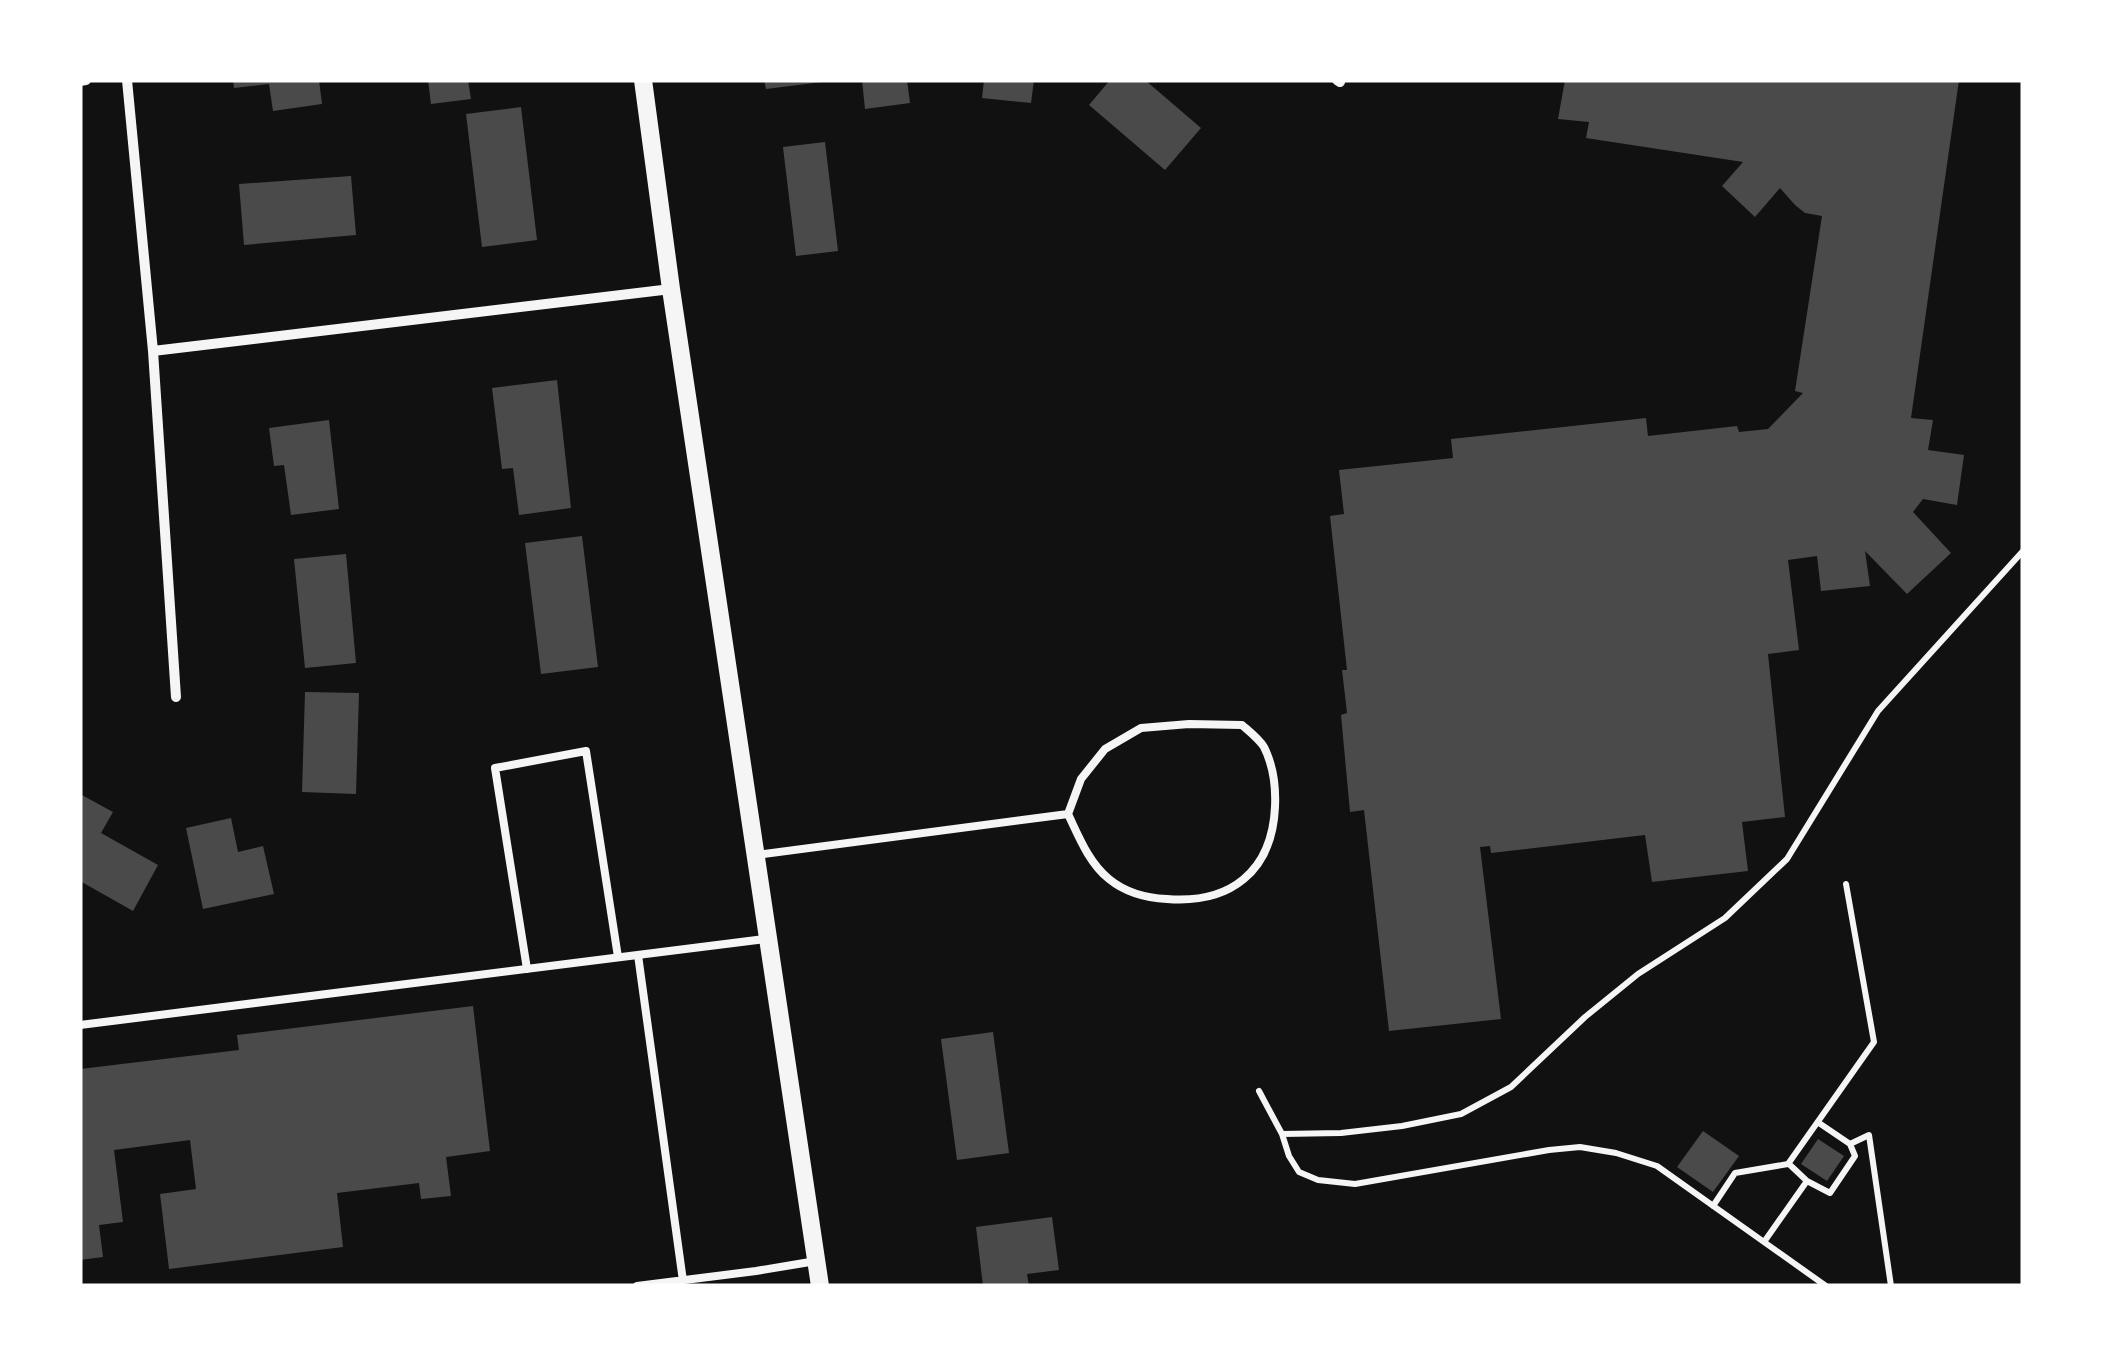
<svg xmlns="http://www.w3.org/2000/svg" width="2103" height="1366" viewBox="0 0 2103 1366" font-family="'Roboto Condensed',sans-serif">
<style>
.building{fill:#4a4a4a}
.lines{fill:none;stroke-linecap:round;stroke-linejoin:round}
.path{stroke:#f5f5f5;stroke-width:6}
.service{stroke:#f5f5f5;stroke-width:8}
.minor{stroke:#f5f5f5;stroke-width:10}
.tertiary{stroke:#f5f5f5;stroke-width:18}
</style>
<rect width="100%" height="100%" fill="#111"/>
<path class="building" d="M233 80H319L322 104 273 111 269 84 234 88Z
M428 80H468L471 99 431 104Z
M764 80H822V82L766 89Z
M862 80H907L910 103 865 109Z
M984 80H1034L1031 103 982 98Z
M1110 80H1145L1201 128 1165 170 1089 105Z
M1565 80H1959L1911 418 1933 420 1928 450 1964 455 1957 505 1923 499 1913 512 1951 553 1907 594 1865 551 1870 586 1821 591 1817 556 1788 560 1799 650 1768 654 1785 817 1742 822 1748 871 1652 882 1645 835 1491 853 1490 846 1480 847 1501 1019 1389 1031 1364 810 1350 812 1341 715 1347 713 1342 670H1347L1330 516 1344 514 1339 470 1453 458 1451 439 1646 418 1648 436 1737 426 1739 432 1768 429 1803 393 1795 391 1822 216 1805 213 1795 205 1780 188 1755 217 1722 186 1743 162 1586 138 1589 122 1558 119Z
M521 107 537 240 482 247 466 114Z
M825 142 838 251 796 256 783 147Z
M351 176 356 235 244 245 239 184Z
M557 380 571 508 519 515 513 468 502 469 492 388Z
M329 420 339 509 291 515 284 465 274 466 269 428Z
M582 536 598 667 541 674 525 543Z
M346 554 356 663 305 668 294 559Z
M305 692 359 693 356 794 302 792Z
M80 794 113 812 101 833 158 865 133 911 80 881Z
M231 818 238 852 263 846 274 894 203 909 186 828Z
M473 1006 490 1151 446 1157 451 1196 421 1199 419 1183 337 1193 343 1247 169 1269 160 1194 196 1189 190 1140 114 1150 123 1222 99 1225 103 1257 80 1260V1069L239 1050 237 1035Z
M993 1032 1009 1153 957 1160 941 1039Z
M1703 1131 1739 1156 1713 1192 1677 1167Z
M1818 1139 1844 1156 1827 1181 1801 1164Z
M1052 1217 1059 1270 1027 1274 1029 1286H983L976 1227Z"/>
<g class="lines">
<path class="path" d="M1259 1091 1282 1134 1289 1156 1299 1172 1318 1180 1355 1184 1549 1150 1580 1147 1616 1153 1657 1166 1826 1286
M1819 1123 1850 1144 1869 1135 1891 1286
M1282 1134 1341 1133 1402 1126 1461 1114 1511 1087 1585 1017 1638 974 1725 918 1787 859 1878 711 2023 551
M1807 1181 1830 1193 1855 1156 1850 1144
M1713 1206 1735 1173 1788 1164 1874 1042 1846 884
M1764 1242 1807 1181 1789 1164"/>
<path class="service" d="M1189 724 1242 725C1250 732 1259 739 1264 747 1274 767 1276 786 1275 807 1272 872 1230 904 1167 899 1146 898 1126 893 1109 879 1089 863 1079 837 1068 814L1081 779 1105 749 1141 728Z
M756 855 1068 814
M638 955 683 1281
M527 969 495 768 586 751 618 957
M80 1025 765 939
M637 1286 756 1271 816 1261"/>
<path class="minor" d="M127 80 153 351 176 697
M1337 80 1340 82
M80 81 86 80
M153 351 671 289"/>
<path class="tertiary" d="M643 80 671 289 820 1286"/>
</g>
<rect width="2103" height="1366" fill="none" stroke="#ffffff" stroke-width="165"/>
</svg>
